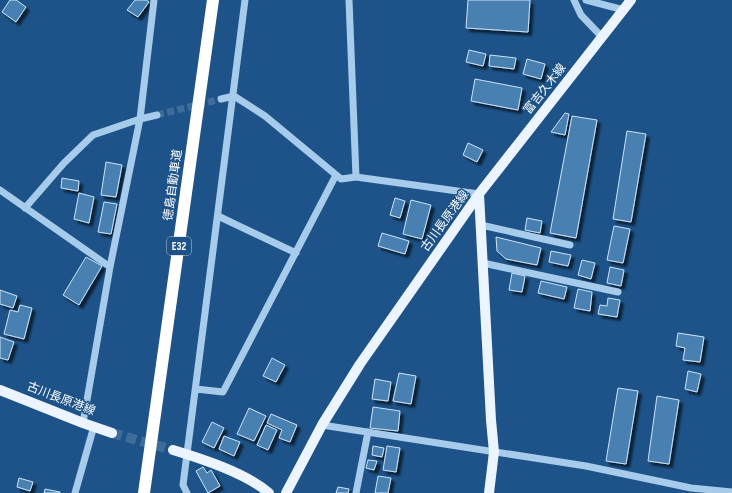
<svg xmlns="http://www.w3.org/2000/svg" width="732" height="493" viewBox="0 0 732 493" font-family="'Sofia Sans Condensed','Noto Sans JP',sans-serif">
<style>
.building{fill:#4a80b2;stroke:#cbe3f8;filter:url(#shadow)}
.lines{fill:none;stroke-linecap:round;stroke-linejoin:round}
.minor-tunnel{stroke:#3f6d9a;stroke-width:7;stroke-dasharray:7 3.5;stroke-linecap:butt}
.major-tunnel{stroke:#3f6d9a;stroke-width:10;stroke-dasharray:10 5;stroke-linecap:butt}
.minor{stroke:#a6cbeb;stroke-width:7}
.major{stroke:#ebf4ff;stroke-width:10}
.highway{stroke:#fff;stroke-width:12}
.labels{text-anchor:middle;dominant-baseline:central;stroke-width:3;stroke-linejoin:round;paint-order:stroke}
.shield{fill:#1d5388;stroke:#bbcbdb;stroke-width:1}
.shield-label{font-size:11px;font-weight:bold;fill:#fff}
.street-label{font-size:12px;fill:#fff;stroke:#1d5388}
</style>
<defs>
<filter id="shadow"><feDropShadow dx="3.5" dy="3.5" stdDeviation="1" flood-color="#0009"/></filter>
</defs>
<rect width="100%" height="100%" fill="#1d5388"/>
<path class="building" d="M10 0H16L26 7 16 22 2 12Z
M135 0H146L149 2 138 17 127 10Z
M468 0H530L528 32 466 28Z
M469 50 486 54 483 66 466 62Z
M490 55 516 58 514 69 489 66Z
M527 59 545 64 541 79 523 74Z
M475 79 522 88 518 110 471 101Z
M565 113 569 114 565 135 551 132Z
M572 116 597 120 576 238 550 233Z
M627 131 646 134 631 222 613 219Z
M468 143 483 150 477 162 463 155Z
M106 162 122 165 116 197 101 195Z
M62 178 79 181 78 191 61 188Z
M79 193 94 197 89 223 74 219Z
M395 198 405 201 400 218 390 215Z
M411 200 431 205 422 239 403 234Z
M104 202 117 204 111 234 98 232Z
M527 218 542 221 540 233 525 230Z
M614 226 630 229 623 263 607 260Z
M382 233 409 241 405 254 378 246Z
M496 237 541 248 537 265 506 259 497 251Z
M551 251 571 255 568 266 549 262Z
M86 257 102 266 79 305 63 295Z
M582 260 595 263 591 279 578 275Z
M610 267 624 270 621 286 607 283Z
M512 273 525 276 522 292 509 290Z
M541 281 567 287 564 299 538 293Z
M578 289 592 292 590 311 574 308Z
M0 290 17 296 13 308 0 304Z
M608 298 620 300 617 317 598 314 600 305 607 306Z
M20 305 32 308 24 339 4 334 10 310 18 312Z
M678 333 704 337 700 362 683 360 685 348 676 346Z
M0 337 14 342 8 360 0 358Z
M272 358 285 365 276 382 263 376Z
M688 371 701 374 697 392 685 389Z
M399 373 416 376 411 404 393 401Z
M375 379 391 382 388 401 372 399Z
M618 388 638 391 626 464 606 461Z
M657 396 679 400 669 464 648 461Z
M373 407 400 411 398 431 370 428Z
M249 408 266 416 254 441 237 434Z
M271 414 297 425 290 442 279 438 282 430 267 423Z
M212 422 224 428 214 448 202 442Z
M266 425 277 430 268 450 257 445Z
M224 436 240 442 234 456 219 449Z
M373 446 384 448 382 457 372 455Z
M387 446 400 448 396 472 383 470Z
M368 460 377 461 374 470 366 468Z
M203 467 207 473 211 470 220 486 208 493 196 471Z
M378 476 391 478 388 493H375Z
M19 478 33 482 30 491 17 487Z
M338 487 349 489 348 493H336Z
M45 489 60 492V493H44Z"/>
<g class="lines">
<path class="minor-tunnel" d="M157 115 221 99"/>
<path class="major-tunnel" d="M112 433 173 450"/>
<path class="minor" d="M349 0 356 177
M574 0 581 15 602 37
M586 0 624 10
M221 99 234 96 265 116 341 179 356 177 479 194
M0 190 110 267
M25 208 64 163 93 135 140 119 157 115
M218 216 296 253
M481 225 570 245
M483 263 618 292
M196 389 223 392 336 175
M83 423 110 267 140 119 154 0
M322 425 586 466 691 488 732 492
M75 493 94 426
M187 493 183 485 245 0
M356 493 368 432"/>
<path class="major" d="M479 194 491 420 494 452 489 493
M0 390 83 423 112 433
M173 450C203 459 246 473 269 493
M286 493 322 425 360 364 479 194 631 0"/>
<path class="highway" d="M144 493 213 0"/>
</g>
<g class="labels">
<rect class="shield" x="167" y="237" width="24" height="18" rx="3"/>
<g class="shield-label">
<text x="179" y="246">E32</text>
</g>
<g class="street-label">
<text transform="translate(545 89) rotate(-52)">富吉久木線</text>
<text transform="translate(173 185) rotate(-82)">徳島自動車道</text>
<text transform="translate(445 221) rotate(-54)">古川長原港線</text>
<text transform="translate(61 399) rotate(21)">古川長原港線</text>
</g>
</g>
</svg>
